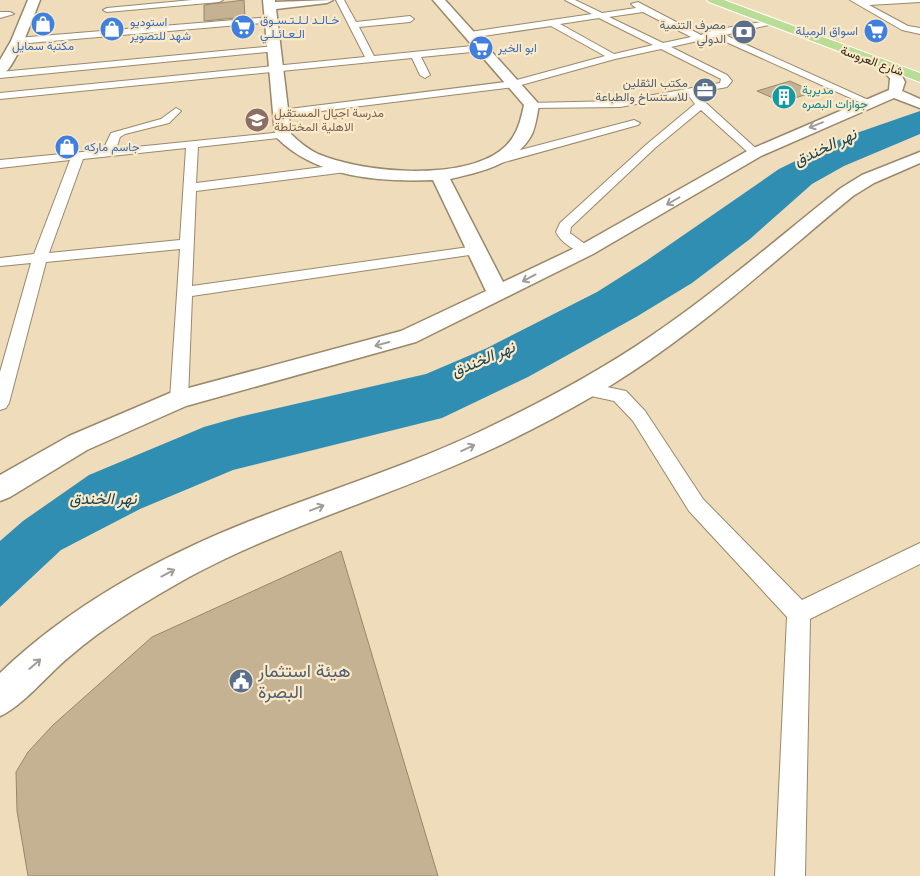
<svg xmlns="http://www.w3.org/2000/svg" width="920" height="876" viewBox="0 0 920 876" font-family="'Fira Sans',Vazirmatn,sans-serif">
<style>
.water{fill:#2f8eb2}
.building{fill:#c4b292;stroke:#988768}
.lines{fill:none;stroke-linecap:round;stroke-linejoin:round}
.street-casing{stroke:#99896a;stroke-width:2}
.secondary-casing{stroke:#99896a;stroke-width:3}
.primary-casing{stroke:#fff;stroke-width:2}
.street{fill:#fff;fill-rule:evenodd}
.secondary{fill:#fff;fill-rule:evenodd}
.primary{fill:#b9dd94;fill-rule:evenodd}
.oneway{stroke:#a09d98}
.labels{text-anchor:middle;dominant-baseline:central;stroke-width:4.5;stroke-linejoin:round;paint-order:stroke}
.far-shop-label{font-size:12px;fill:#366cbe;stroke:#fbe9c7;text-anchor:start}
.far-service-label{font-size:12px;fill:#4e5e75;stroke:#fbe9c7;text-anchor:end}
.far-street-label{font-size:12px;fill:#2d2619;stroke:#fbe9c7}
.far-culture-label{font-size:12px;fill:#0d838f;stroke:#fbe9c7;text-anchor:start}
.far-education-label{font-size:12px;fill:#785e54;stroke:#fbe9c7;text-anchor:start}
.water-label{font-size:16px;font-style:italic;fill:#1a4252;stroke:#fbe9c7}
.near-service-label{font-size:18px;fill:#4e5e75;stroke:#fbe9c7;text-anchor:start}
</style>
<rect width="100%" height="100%" fill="#eedcbb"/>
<path class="water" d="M920 111V134L844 166 812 184 750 239 692 283 636 317 528 377 442 418 233 470 140 509 61 550 0 607V541L23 521 89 475 204 427 239 417 426 374 487 348 597 292 646 261 779 169 845 137Z"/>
<path class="building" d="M244 0 245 17 204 21V5Z
M790 81 814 92 782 102 757 91Z
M341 551 438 876H28L17 811 16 772 28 752 53 725 152 637Z"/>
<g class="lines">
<defs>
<path id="street" d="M192 0H223L219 2 107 12 103 10 107 8Z
M336 0H344L356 22 410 16 414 19 410 22 359 27 374 56 482 45 487 48 482 51 421 57 430 75 425 78 420 75 412 58 0 99V93L365 57Z
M565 0H575L602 13 636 8 631 4 638 2 701 35 714 30 773 20V24L725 35 875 103 874 105H866L715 37 671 47 727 75 732 81 727 87 695 93 761 153 755 157 751 155 701 110 655 148 571 227 570 233 593 250 591 253C580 256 560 242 556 232L560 223 647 144 695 104 689 96 690 94 620 107 532 108 528 107 527 105 528 103 620 101 720 83 721 79 661 49 615 59 514 87 281 116 276 113 281 110 513 81 605 56 551 26 470 38 466 35 470 32 592 14ZM643 12 691 37 663 43 609 17ZM599 18 653 45 614 54 560 24Z
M850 0H920V2L869 5 908 26 920 28V34L902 30Z
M0 12H10L14 14 0 18Z
M271 17 274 18V22L17 44 13 41 17 38Z
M274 46 279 49 277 51 0 78V72Z
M176 108 181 111 169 123 125 134 120 137 116 149 283 132 289 135 287 137 198 147 196 183 346 164 352 168 346 172 196 191 192 286 476 246 481 247 483 250 481 253 476 254 192 296 188 399 185 404 179 406 173 404 170 399 180 249 46 262 9 403 6 408 0 410V372L31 263 0 266V258L34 254 70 160 0 168V160L103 150 111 133 161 119ZM186 148 180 240 49 253 83 159Z
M634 120 640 123 638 125 494 165 488 161 490 158Z
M588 383 626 391 645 411 703 499 802 600 920 543V564L810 619 805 876H775L787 617 689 511 633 421 614 401 582 394 579 389 582 384Z"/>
<path id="secondary" d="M28 0H40C34 15 14 73 0 76V60L11 41Z
M263 0H275V2L333 0 327 3 276 9 291 134C299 142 308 149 318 154 363 173 459 181 500 151 516 139 520 124 524 105L433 0H445L537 102 539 105C537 114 536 127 531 136 514 165 481 172 450 179L503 282 579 246 749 150 889 90 890 78 878 67 880 64H890L900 72 905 82 902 91 920 99V108L894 98 761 156 593 254 416 342 186 406 87 450 10 497 0 501V475L69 436 170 393 401 331 486 291 433 180C380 182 317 178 277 138L275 135Z
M920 152V163L874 183 853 196C792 246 733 300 669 346 615 386 555 419 494 448 395 495 288 524 191 576 148 600 106 625 69 657 48 674 23 706 0 716V673C71 605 159 557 250 521 326 491 405 467 479 432 538 404 597 373 651 336 717 291 778 238 841 188L862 175Z"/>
<path id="primary" d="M707 0H724L920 73V82L709 2Z"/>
</defs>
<use href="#street" class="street-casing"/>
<use href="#secondary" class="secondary-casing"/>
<use href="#primary" class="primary-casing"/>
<use href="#street" class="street"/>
<use href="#secondary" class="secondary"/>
<use href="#primary" class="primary"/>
</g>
<defs><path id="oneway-shaft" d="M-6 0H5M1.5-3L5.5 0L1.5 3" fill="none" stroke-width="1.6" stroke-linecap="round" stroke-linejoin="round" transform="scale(1.25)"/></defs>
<g class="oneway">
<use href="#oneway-shaft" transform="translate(816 125) rotate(158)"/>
<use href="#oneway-shaft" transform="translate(673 201) rotate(150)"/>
<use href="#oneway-shaft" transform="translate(529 278) rotate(152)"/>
<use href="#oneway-shaft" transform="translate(382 344) rotate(165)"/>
<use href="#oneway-shaft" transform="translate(468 448) rotate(-25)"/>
<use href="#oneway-shaft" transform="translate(317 508) rotate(-21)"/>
<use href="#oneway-shaft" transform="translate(168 573) rotate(-28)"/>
<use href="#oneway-shaft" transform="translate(35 664) rotate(-41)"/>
</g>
<defs>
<symbol id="shop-disc" viewBox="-11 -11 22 22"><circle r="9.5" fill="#3f7fe0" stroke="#fbe9c7"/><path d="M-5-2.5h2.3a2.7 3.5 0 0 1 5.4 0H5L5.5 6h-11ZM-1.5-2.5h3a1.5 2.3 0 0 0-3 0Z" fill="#fff"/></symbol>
<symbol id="supermarket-disc" viewBox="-11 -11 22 22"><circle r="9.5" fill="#3f7fe0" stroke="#fbe9c7"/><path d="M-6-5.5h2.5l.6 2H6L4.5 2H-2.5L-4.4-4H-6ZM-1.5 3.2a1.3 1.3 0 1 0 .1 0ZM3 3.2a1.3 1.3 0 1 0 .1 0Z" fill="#fff"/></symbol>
<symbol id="bank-disc" viewBox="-11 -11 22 22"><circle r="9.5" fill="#5c6f8a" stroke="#fbe9c7"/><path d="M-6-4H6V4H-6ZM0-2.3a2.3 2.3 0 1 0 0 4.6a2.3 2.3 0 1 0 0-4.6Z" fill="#fff"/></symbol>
<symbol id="office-disc" viewBox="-11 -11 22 22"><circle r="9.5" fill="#5c6f8a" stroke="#fbe9c7"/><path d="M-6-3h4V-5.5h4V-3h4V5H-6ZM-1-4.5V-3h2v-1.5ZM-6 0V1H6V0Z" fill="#fff"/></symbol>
<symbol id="building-disc" viewBox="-11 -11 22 22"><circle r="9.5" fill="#0f9aa8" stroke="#fbe9c7"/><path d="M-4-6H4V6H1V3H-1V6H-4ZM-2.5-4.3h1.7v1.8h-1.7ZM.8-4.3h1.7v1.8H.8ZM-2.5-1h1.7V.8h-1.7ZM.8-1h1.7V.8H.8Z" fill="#fff"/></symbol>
<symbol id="school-disc" viewBox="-11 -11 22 22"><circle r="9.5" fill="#8d6e63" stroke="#fbe9c7"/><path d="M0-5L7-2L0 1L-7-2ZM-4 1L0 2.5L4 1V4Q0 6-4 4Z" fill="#fff"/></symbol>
<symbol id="civic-disc" viewBox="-11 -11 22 22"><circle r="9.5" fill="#5c6f8a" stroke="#fbe9c7"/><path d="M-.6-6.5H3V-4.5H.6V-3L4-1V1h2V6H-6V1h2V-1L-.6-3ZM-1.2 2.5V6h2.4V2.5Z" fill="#fff"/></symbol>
</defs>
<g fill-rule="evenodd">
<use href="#shop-disc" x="29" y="10" width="28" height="28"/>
<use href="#supermarket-disc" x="229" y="13" width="28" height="28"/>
<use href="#shop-disc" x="98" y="15" width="28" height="28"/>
<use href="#supermarket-disc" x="862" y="17" width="28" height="28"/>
<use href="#bank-disc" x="730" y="18" width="28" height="28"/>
<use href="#supermarket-disc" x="467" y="34" width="28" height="28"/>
<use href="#office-disc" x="691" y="76" width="28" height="28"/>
<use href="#building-disc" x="770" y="83" width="28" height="28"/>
<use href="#school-disc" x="243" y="106" width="28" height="28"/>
<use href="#shop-disc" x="53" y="133" width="28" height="28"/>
<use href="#civic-disc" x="227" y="667" width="28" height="28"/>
</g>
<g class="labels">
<g class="far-shop-label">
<text x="260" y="20">خـالـد لـلـتـسـوق<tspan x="260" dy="14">الـعـائـلـي</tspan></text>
<text x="130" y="22">استوديو<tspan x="130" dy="14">شهد للتصوير</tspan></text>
<text x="858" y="31" text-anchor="end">اسواق الرميلة</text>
<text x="43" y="46" text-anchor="middle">مكتبة سمايل</text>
<text x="498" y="48">ابو الخير</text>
<text x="84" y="147">جاسم ماركه</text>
</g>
<g class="far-service-label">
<text x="726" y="25">مصرف التنمية<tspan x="726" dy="14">الدولي</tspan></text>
<text x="688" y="83">مكتب الثقلين<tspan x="688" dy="14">للاستنساخ والطباعة</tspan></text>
</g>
<g class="far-street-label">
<text transform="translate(872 61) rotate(20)">شارع العروسة</text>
</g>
<g class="far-culture-label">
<text x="802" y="90">مديرية<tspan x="802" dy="14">جوازات البصره</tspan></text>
</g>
<g class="far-education-label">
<text x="274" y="113">مدرسة اجيال المستقبل<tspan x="274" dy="14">الاهلية المختلطة</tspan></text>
</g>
<g class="water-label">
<text transform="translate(825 147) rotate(-25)">نهر الخندق</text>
<text transform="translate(483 359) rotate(-23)">نهر الخندق</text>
<text x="103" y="498">نهر الخندق</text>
</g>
<g class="near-service-label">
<text x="258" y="671">هيئة استثمار<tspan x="258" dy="21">البصرة</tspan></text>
</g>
</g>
</svg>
